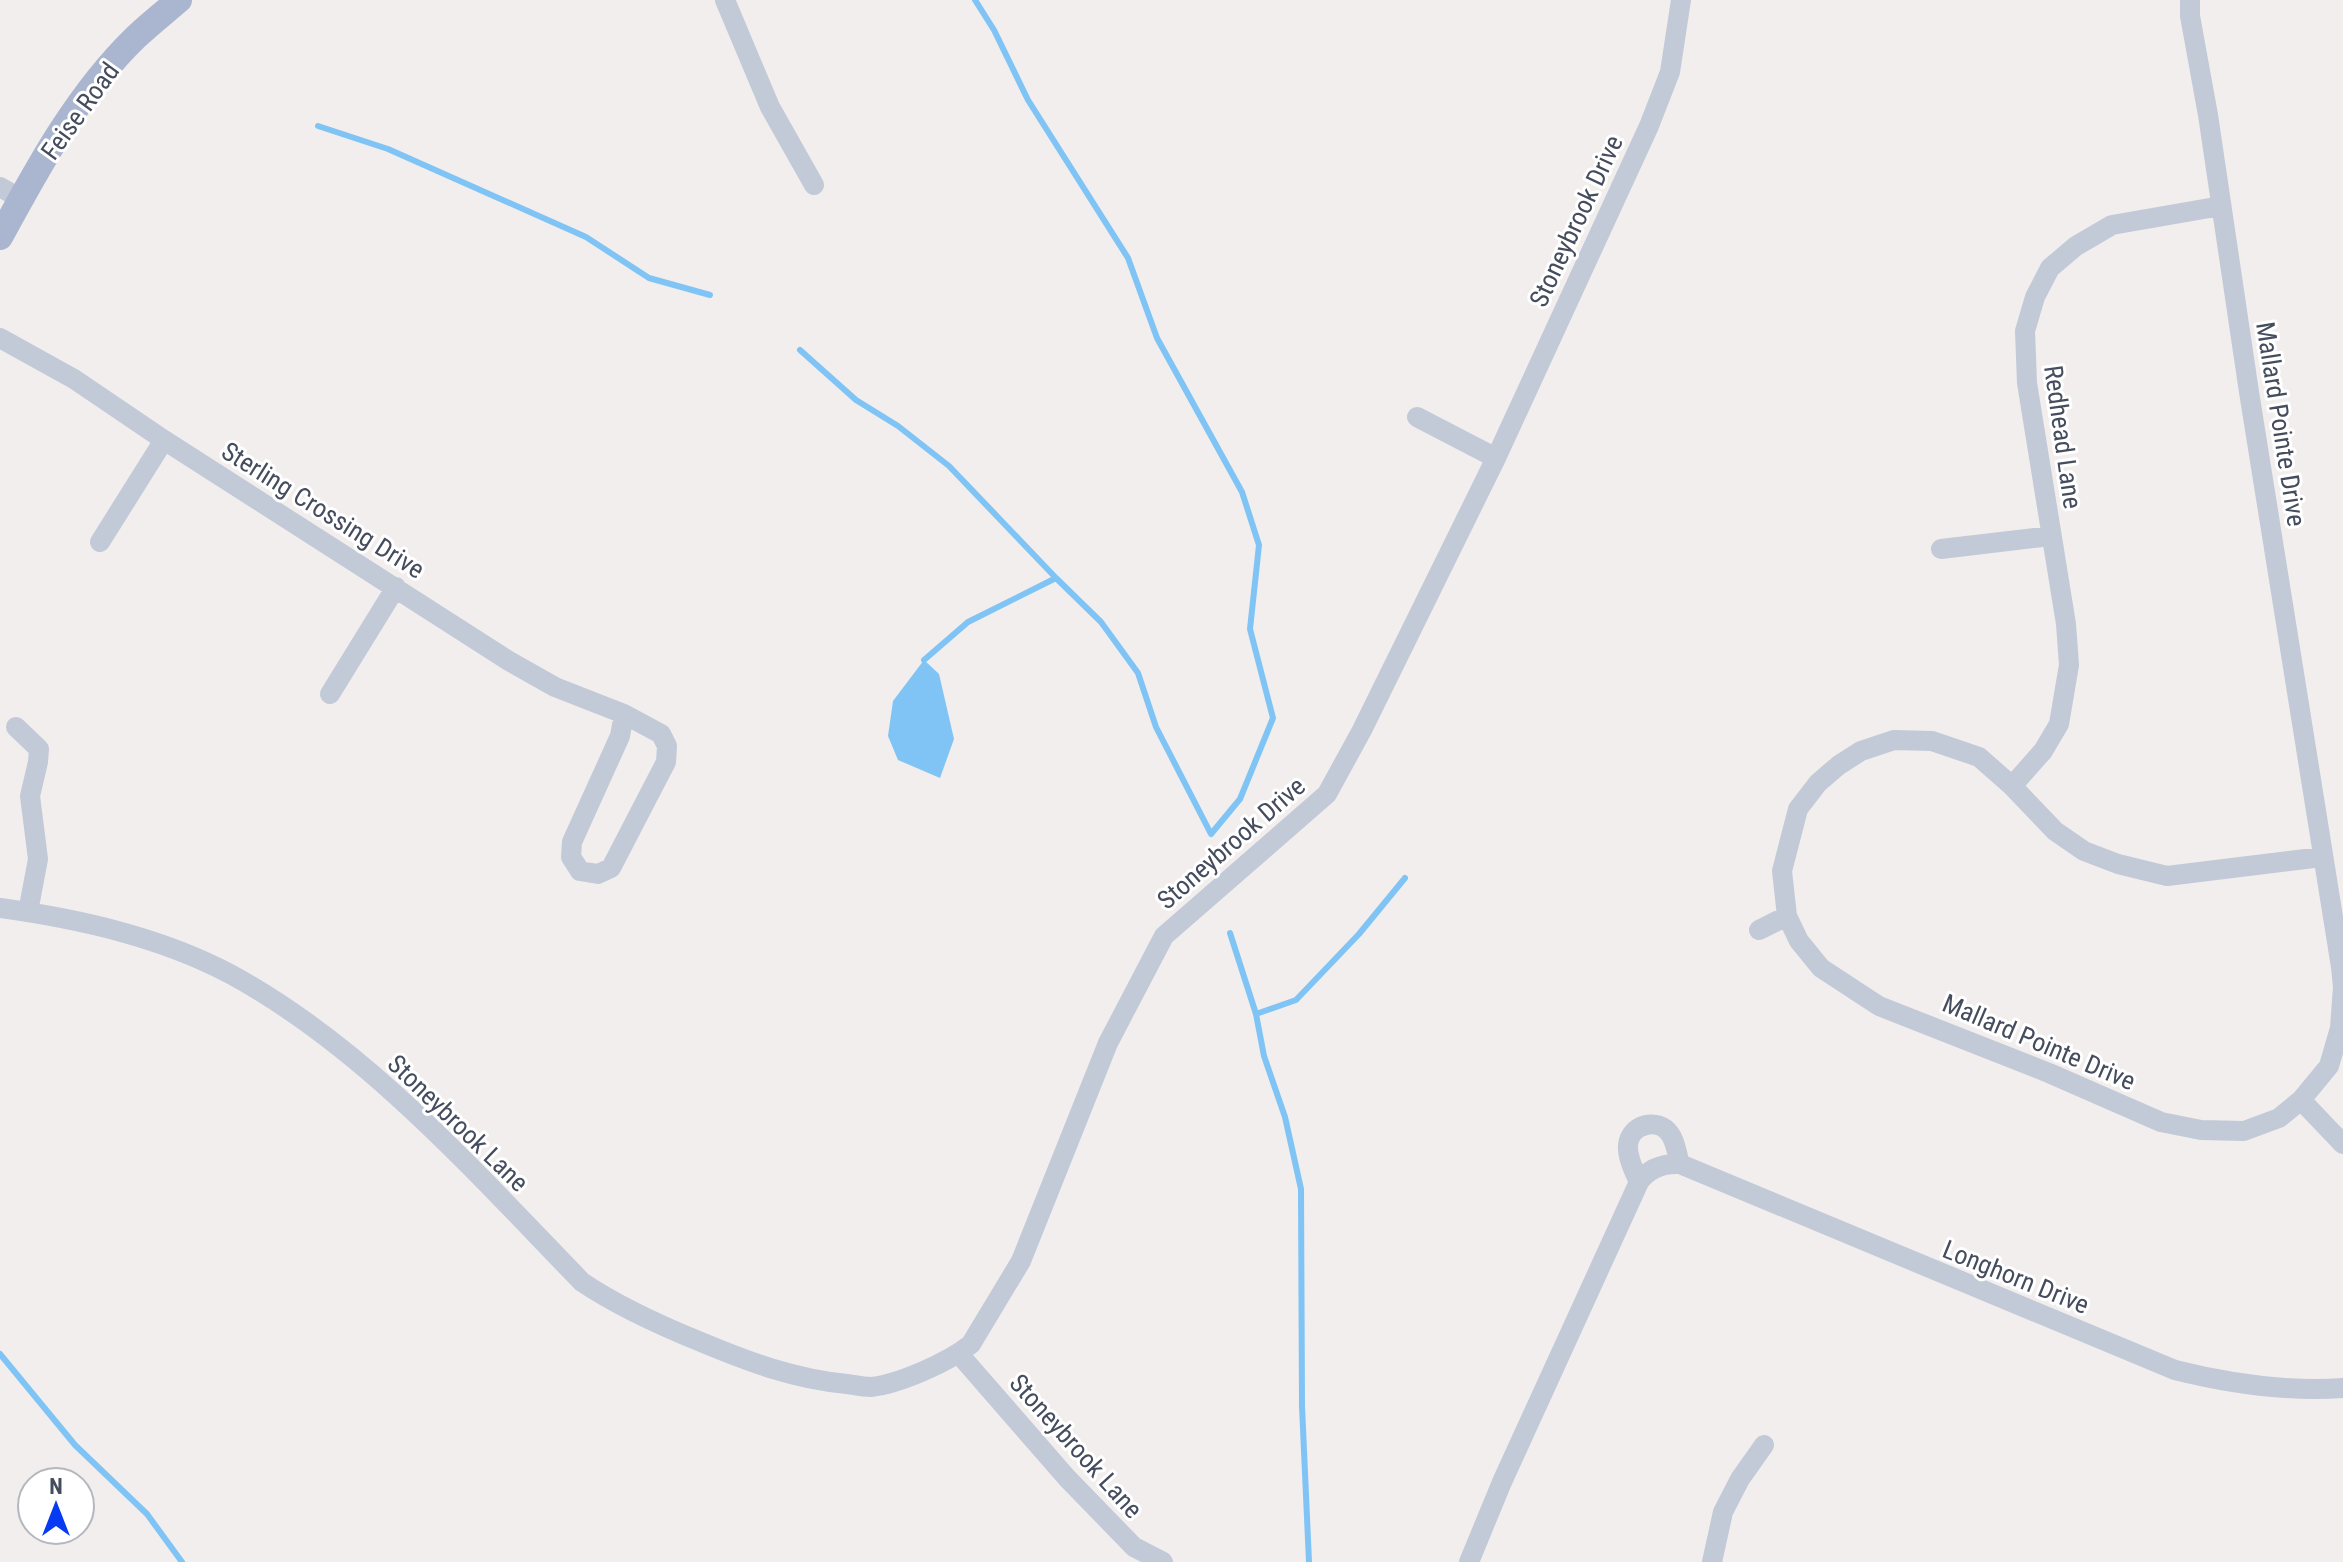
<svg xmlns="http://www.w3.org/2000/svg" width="2343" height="1562" viewBox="0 0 2343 1562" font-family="'Roboto Condensed',sans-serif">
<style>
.water{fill:#7fc4f5}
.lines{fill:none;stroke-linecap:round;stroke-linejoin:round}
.stream{stroke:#7fc4f5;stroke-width:6}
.minor{stroke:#c2c9d7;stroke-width:20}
.major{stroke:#aab5d0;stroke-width:26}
.labels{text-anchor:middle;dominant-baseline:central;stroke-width:6;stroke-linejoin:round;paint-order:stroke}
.street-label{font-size:26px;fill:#444c5d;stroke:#fff}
</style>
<rect width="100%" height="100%" fill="#f1eeed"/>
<path class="water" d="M924 660 939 674 954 739 940 778 898 760 888 736 893 701Z"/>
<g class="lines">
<path class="stream" d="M318 126 388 149 586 237 649 278 710 295
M800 350 856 400 898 426 949 466 1056 578 1101 622 1138 673 1156 727 1211 834 1240 799 1273 718 1250 629 1259 545 1242 492 1157 338 1128 258 1028 100 994 30 975 0
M924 660 968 622 1056 578
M1230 933 1256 1014 1264 1056 1285 1117 1301 1189 1302 1406 1309 1562
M1256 1014 1296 1000 1359 934 1405 878
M0 1354 75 1445 147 1514 182 1562"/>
<path class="minor" d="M725 0 770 107 814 185
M2190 0V16L2208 115 2249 392 2341 967 2343 987 2340 1028 2329 1066 2301 1100 2279 1118 2244 1131 2201 1130 2161 1122 2049 1073 1879 1006 1821 968 1799 941 1787 916 1782 871 1798 809 1818 783 1839 765 1861 751 1894 740 1932 741 1979 757 2012 786 2055 831 2084 851 2118 864 2167 876 2322 857
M0 187 21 199
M0 338 74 379 164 440 509 661 555 687 624 714 661 734 667 746 666 762 611 868 598 874 580 871 571 857 572 842 620 736 624 714
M1417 417 1496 458
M100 542 164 440
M1941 549 2051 536
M330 694 396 587
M16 727 39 749 38 762 30 796 38 859 28 912
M2012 786 2043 751 2059 724 2069 665 2066 624 2027 383 2025 331 2035 297 2050 268 2076 246 2112 225 2221 206
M0 908C79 919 161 937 232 975 366 1048 476 1173 582 1282 619 1307 659 1325 701 1342 749 1362 794 1379 847 1384 854 1385 863 1387 871 1387 899 1384 949 1362 971 1344L1021 1261 1108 1043 1164 936 1327 794 1362 730 1496 458 1649 126 1670 72 1681 0
M1759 930 1787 916
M2301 1100 2343 1144
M1639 1182C1634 1171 1627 1157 1628 1145 1630 1124 1658 1117 1670 1134 1676 1142 1677 1155 1680 1164
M959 1354 1067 1478 1134 1547 1163 1562
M1469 1562 1502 1482 1639 1182C1649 1168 1663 1163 1680 1164L2175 1370C2231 1384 2285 1392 2343 1388
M1712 1562 1723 1512 1740 1479 1764 1445"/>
<path class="major" d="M0 237C38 167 78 93 136 37 150 24 165 12 179 0"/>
</g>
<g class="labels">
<g class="street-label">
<text transform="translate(80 111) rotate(-54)">Feise Road</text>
<text transform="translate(1576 221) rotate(-65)">Stoneybrook Drive</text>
<text transform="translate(2281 424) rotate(81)">Mallard Pointe Drive</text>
<text transform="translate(2063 437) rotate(82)">Redhead Lane</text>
<text transform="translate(323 510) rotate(32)">Sterling Crossing Drive</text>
<text transform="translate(1231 843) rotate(-41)">Stoneybrook Drive</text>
<text transform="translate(2039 1042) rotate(23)">Mallard Pointe Drive</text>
<text transform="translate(458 1123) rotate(44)">Stoneybrook Lane</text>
<text transform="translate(2016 1277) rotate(22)">Longhorn Drive</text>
<text transform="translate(1076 1446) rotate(48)">Stoneybrook Lane</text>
</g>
</g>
<g transform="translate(56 1506)"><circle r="38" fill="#ffffff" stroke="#b4b7be" stroke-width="2"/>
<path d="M0-6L14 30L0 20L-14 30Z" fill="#063bf2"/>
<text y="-12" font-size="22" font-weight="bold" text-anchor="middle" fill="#444c5d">N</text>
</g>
</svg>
